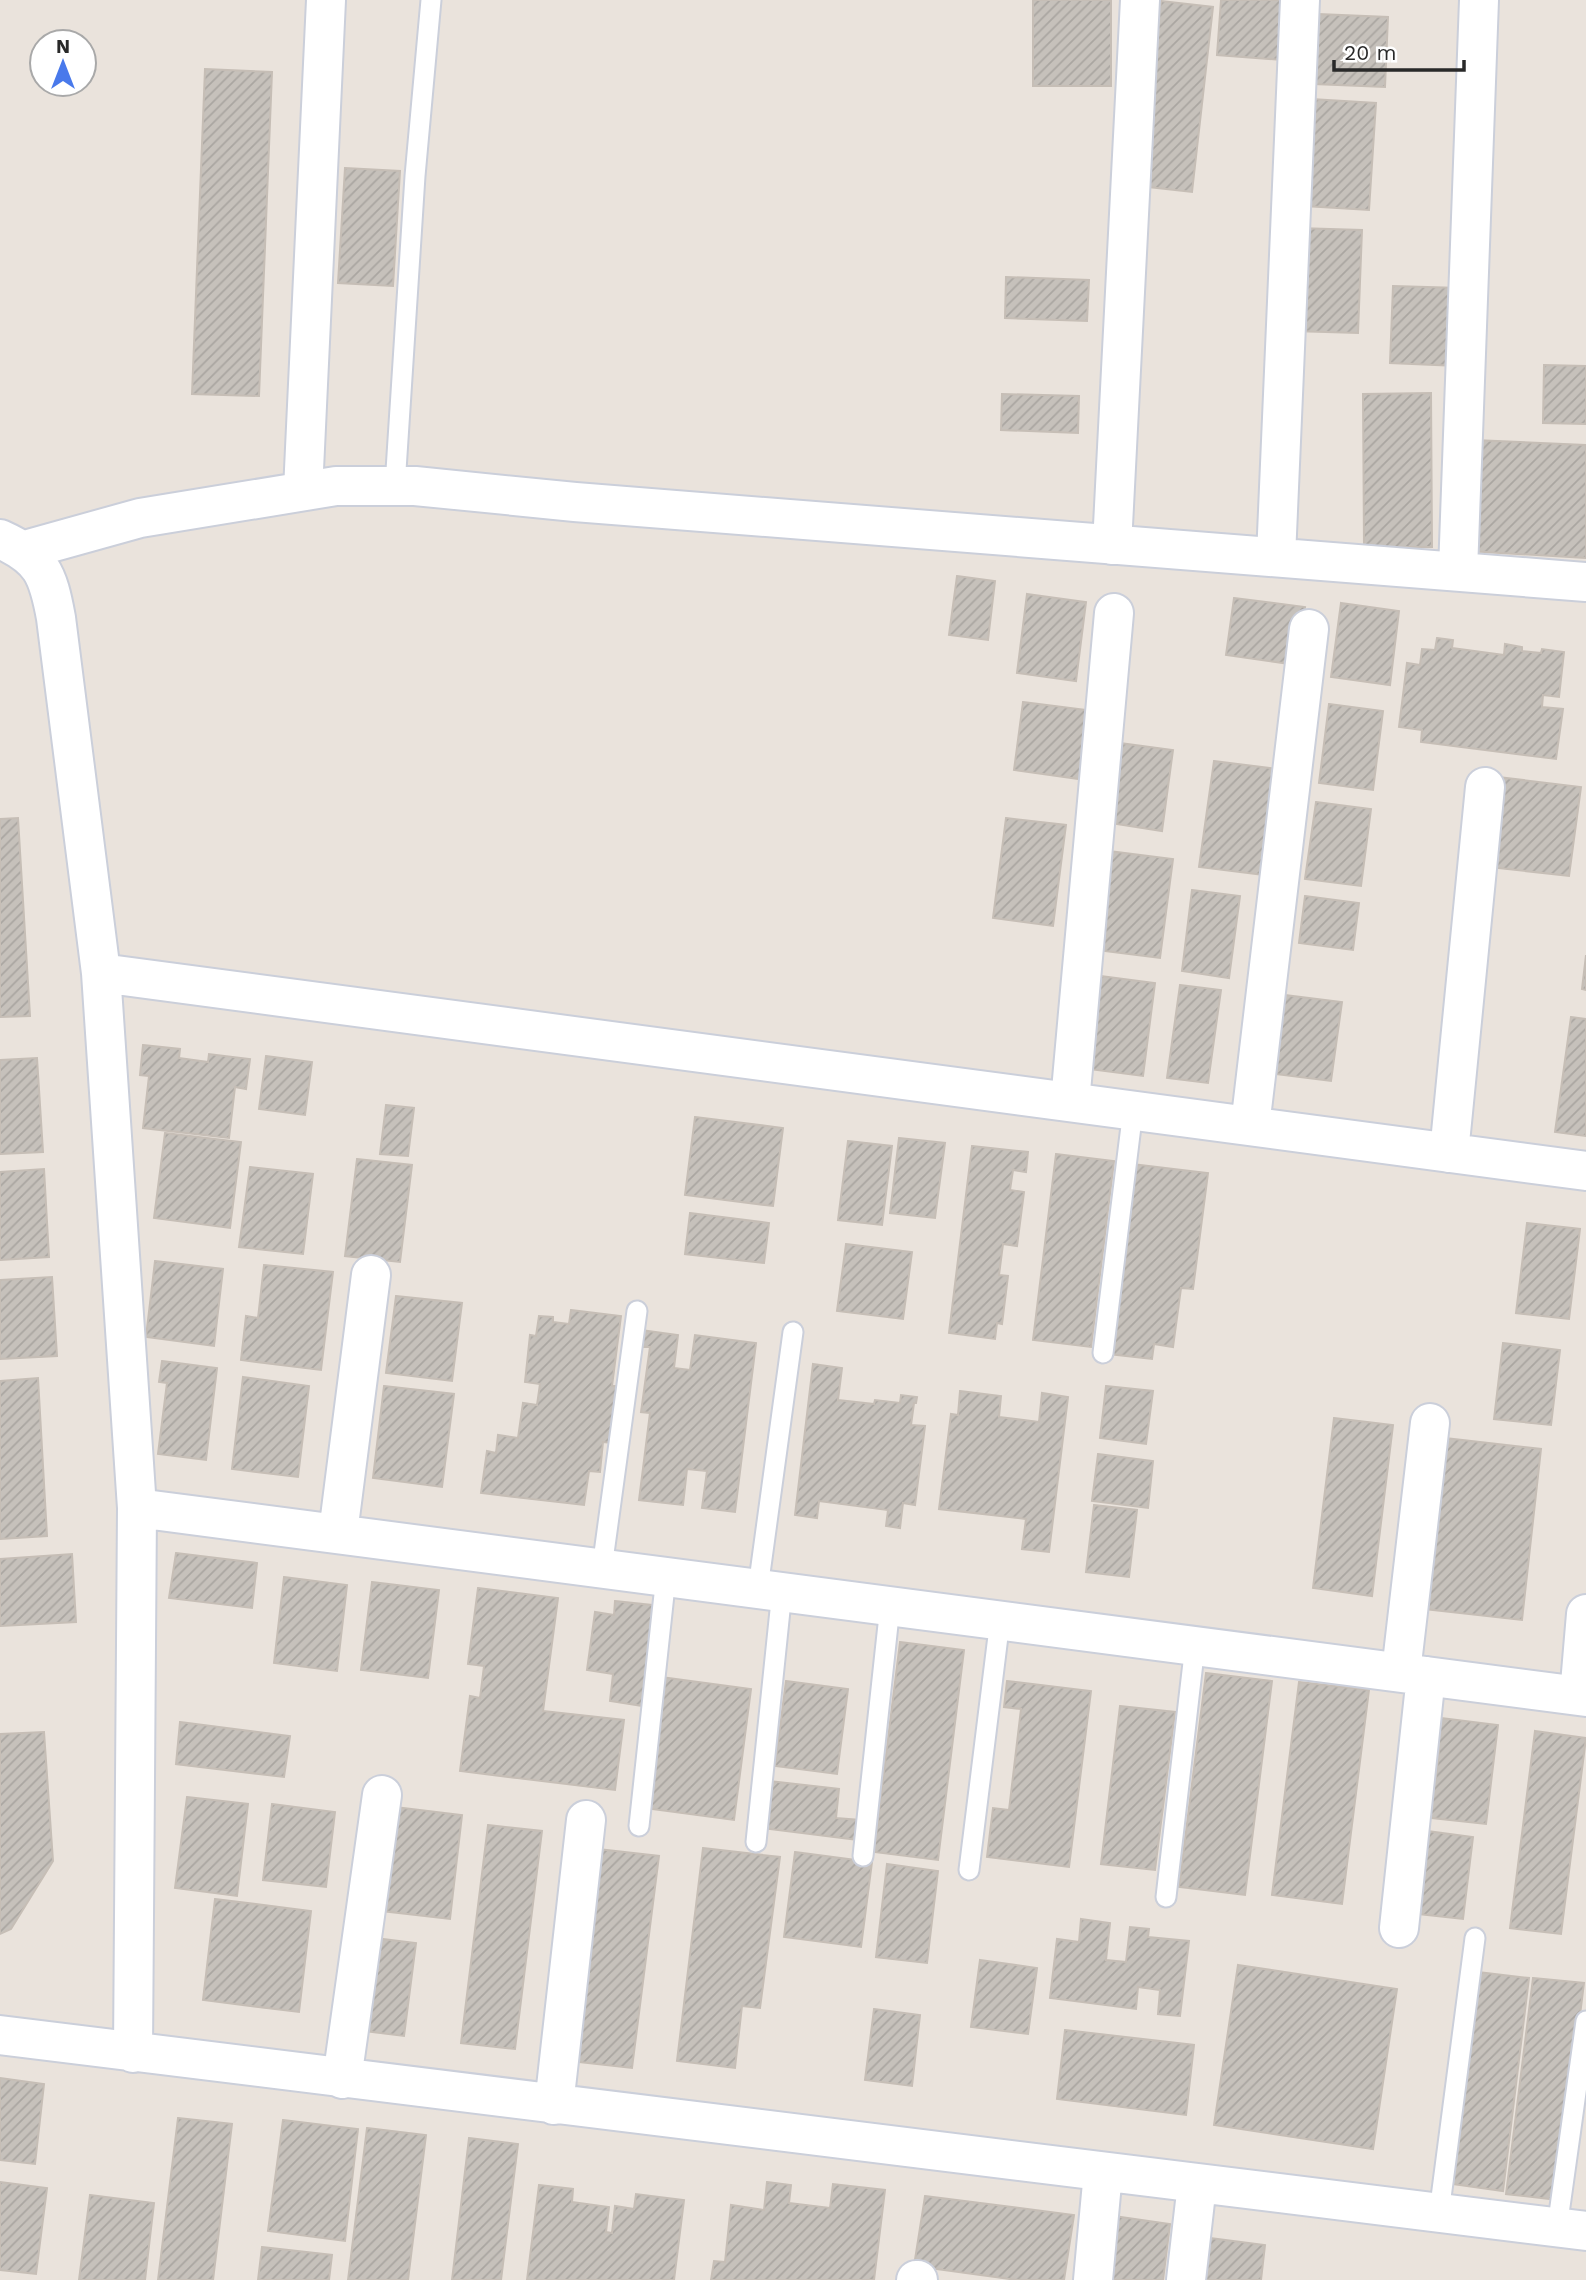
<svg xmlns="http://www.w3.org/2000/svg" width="1586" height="2280" viewBox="0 0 1586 2280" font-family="'Work Sans',sans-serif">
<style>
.building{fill:url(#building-hatch);stroke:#c6beb6;stroke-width:2}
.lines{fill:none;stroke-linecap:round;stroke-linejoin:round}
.service-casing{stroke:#cbcfda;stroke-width:23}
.minor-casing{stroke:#cbcfda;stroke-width:42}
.service{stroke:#fff;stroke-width:19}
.minor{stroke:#fff;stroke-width:38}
</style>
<defs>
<pattern id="building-hatch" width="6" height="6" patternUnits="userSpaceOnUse" patternTransform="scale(1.75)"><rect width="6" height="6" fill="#c6c1bb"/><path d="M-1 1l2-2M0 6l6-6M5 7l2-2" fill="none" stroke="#aaa6a1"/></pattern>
</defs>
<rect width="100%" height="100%" fill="#eae3dc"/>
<path class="building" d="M1033 0H1111V86H1033Z
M1221 0H1286L1282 60 1217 55Z
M1161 1 1213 7 1192 192 1140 186Z
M1318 14 1388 17 1385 87 1314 84Z
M205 69 272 72 259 396 192 394Z
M1311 99 1376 103 1369 210 1305 206Z
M345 168 400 171 393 286 338 283Z
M1297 228 1362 230 1358 333 1293 331Z
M1006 277 1089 280 1087 321 1005 318Z
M1393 286 1460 288 1457 366 1390 363Z
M1544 365 1586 366V424L1543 423Z
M1431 393 1432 547H1364L1363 394Z
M1002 394 1079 396 1078 433 1001 430Z
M1474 440 1586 445V558L1468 551Z
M957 576 995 581 988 640 949 635Z
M1027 594 1086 602 1076 681 1017 673Z
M1234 598 1305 607 1297 665 1226 655Z
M1341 603 1399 611 1390 685 1331 677Z
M1437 638 1453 640 1452 648 1504 655 1505 644 1522 647V651L1541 653 1542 649 1564 652 1559 697 1543 695 1542 707 1563 709 1556 759 1421 742 1422 730 1399 727 1407 663 1420 665 1422 649 1435 650Z
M1023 702 1087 710 1079 779 1014 770Z
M1329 704 1383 711 1373 790 1319 783Z
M1120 743 1173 750 1162 831 1110 823Z
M1214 761 1277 769 1263 875 1199 867Z
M1498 777 1581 787 1569 876 1490 867Z
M1316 802 1371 809 1361 886 1305 879Z
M18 818 30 1016 0 1017V819Z
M1006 818 1066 825 1053 926 993 918Z
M1109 851 1173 859 1160 958 1096 950Z
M1192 890 1240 896 1229 978 1182 971Z
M1305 896 1359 903 1353 950 1299 943Z
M1586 955V990L1582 989Z
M1093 975 1155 983 1143 1076 1081 1068Z
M1180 985 1221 990 1208 1083 1167 1078Z
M1285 995 1342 1002 1331 1081 1275 1074Z
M1571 1017 1586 1019V1136L1555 1132Z
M143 1045 180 1049 179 1058 208 1062 209 1054 250 1059 246 1089 235 1087 229 1138 143 1128 149 1076 140 1075Z
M266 1056 312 1062 305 1115 259 1109Z
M37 1058 43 1152 0 1154V1060Z
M386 1105 414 1108 408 1156 380 1154Z
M695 1117 783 1128 773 1206 685 1195Z
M165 1133 241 1142 230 1228 154 1218Z
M899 1138 945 1143 935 1218 890 1213Z
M848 1141 892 1146 882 1225 838 1220Z
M972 1146 1028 1152 1026 1172 1013 1170 1010 1190 1024 1192 1017 1246 1003 1244 999 1275 1008 1276 1002 1324 997 1323 995 1339 949 1333Z
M1056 1154 1114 1161 1091 1347 1033 1340Z
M357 1159 412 1165 400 1262 345 1256Z
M1132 1164 1208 1173 1193 1289 1181 1288 1173 1347 1154 1344 1152 1359 1109 1354Z
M250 1167 313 1174 303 1254 239 1247Z
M44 1169 49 1257 0 1260V1172Z
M690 1213 769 1223 764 1263 685 1254Z
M1527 1223 1580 1229 1569 1319 1516 1313Z
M846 1244 912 1252 903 1319 837 1311Z
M155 1261 223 1269 214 1346 146 1337Z
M264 1265 333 1272 321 1370 241 1360 246 1316 258 1318Z
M52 1277 57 1356 0 1359V1280Z
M396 1296 462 1303 452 1381 386 1373Z
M571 1310 621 1316 612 1386H619L612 1443 603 1442 600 1472 589 1471 584 1505 481 1493 487 1451 496 1453 498 1435 518 1438 523 1403 537 1405 540 1384 525 1382 530 1335 536 1336 539 1316 553 1317V1322L569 1324Z
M641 1330 678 1335 674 1368 690 1370 695 1335 756 1343 735 1512 702 1508 707 1471 687 1469 683 1505 639 1500 650 1413 641 1412 650 1347H639Z
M1503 1343 1560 1350 1551 1425 1494 1419Z
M162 1361 217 1368 206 1460 158 1454 167 1383 159 1382Z
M813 1364 842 1368 838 1400 874 1404 875 1400 900 1403 901 1395 917 1397 916 1403H914L911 1425 925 1426 915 1505 903 1503 900 1528 886 1526 888 1510 819 1501 817 1518 795 1515Z
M243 1377 309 1386 298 1477 232 1469Z
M38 1378 47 1536 0 1539V1381Z
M384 1386 454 1394 442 1487 373 1478Z
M1106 1386 1153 1391 1146 1444 1100 1438Z
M960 1391 1001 1396 999 1417 1039 1422 1042 1393 1068 1397 1049 1552 1022 1549 1026 1519 939 1509 951 1414 958 1415Z
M1334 1418 1393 1425 1372 1596 1313 1588Z
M1445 1438 1541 1449 1522 1620 1425 1609Z
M1098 1454 1153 1461 1148 1508 1092 1501Z
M1094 1505 1137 1510 1129 1577 1086 1572Z
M176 1553 257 1563 252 1608 169 1598Z
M72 1554 76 1622 0 1626V1559Z
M284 1577 347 1585 337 1671 274 1663Z
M372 1582 439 1590 428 1678 361 1670Z
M478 1588 558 1598 543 1711 624 1720 615 1790 460 1771 470 1696 480 1698 484 1666 468 1664Z
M615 1601 661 1606 649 1707 610 1701 613 1674 587 1670 595 1612 614 1615Z
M900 1642 964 1650 938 1860 874 1852Z
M1206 1673 1272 1681 1245 1895 1179 1887Z
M661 1677 751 1689 734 1820 644 1808Z
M786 1681 848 1689 837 1774 775 1766Z
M1007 1681 1091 1691 1069 1867 987 1857 993 1808 1009 1810 1021 1709 1004 1707Z
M1299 1682 1369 1690 1342 1904 1272 1895Z
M1120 1706 1175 1712 1155 1870 1101 1864Z
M1433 1717 1498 1725 1486 1824 1423 1817 1428 1776 1436 1777 1439 1751 1430 1749Z
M180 1722 290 1736 284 1777 176 1764Z
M1535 1731 1586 1738 1561 1934 1510 1928Z
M44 1732 53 1861 11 1929 0 1934V1734Z
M769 1781 839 1789 836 1818 860 1820 857 1840 762 1828Z
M187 1797 248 1804 237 1896 175 1888Z
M272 1804 335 1812 326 1887 263 1880Z
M395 1807 462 1815 450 1919 382 1911Z
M488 1825 542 1831 515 2049 461 2043Z
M1420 1830 1473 1837 1463 1919 1410 1913Z
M703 1848 780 1857 760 2008 742 2006 735 2068 677 2061Z
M598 1849 659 1856 632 2068 571 2061Z
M795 1852 872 1862 861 1947 784 1937Z
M887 1864 938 1871 927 1963 876 1957Z
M215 1899 311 1911 299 2012 203 2000Z
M1081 1919 1110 1923 1106 1960 1126 1962 1130 1927 1149 1929 1148 1937 1189 1941 1180 2016 1158 2014 1160 1990 1138 1987 1136 2009 1050 1998 1057 1939 1079 1942Z
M367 1937 416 1943 404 2036 356 2030Z
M980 1960 1037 1968 1028 2034 971 2027Z
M1238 1965 1397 1989 1373 2149 1214 2125Z
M1478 1972 1529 1978 1503 2191 1452 2184Z
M1533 1978 1584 1983 1557 2200 1506 2194Z
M874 2009 920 2015 912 2086 865 2080Z
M1065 2030 1194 2045 1186 2115 1057 2099Z
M0 2078 44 2084 35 2164 0 2160Z
M178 2118 232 2124 213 2280H158Z
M283 2120 358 2129 345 2241 268 2231Z
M367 2128 426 2135 408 2280H348Z
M469 2138 518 2144 501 2280H452Z
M0 2182 47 2188 36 2274 0 2270Z
M767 2182 791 2185 789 2203 830 2208 833 2184 885 2190 874 2280H711L714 2261 725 2262 731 2205 764 2210Z
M539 2185 573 2189 572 2202 609 2207 606 2232 612 2233 615 2206 634 2209 636 2194 684 2200 674 2280H527Z
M90 2195 154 2203 145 2280H79Z
M925 2196 1074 2215 1064 2280H1017L914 2266Z
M1114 2216 1170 2224 1163 2280H1106Z
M1210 2238 1265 2245 1261 2280H1205Z
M262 2247 332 2255 329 2280H258Z"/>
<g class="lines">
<defs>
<path id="service" d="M395 486 415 176 431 0
M1103 1353 1133 1110
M602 1568 637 1311
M758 1588 793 1332
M639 1826 666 1576
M756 1842 782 1591
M863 1856 890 1606
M969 1870 1000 1620
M1166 1897 1195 1645
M1439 2213 1475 1938
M1557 2228 1586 2021"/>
<path id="minor" d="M303 491 326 0
M0 539C42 558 48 574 56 618L101 973 137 1508 133 2053
M1112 545 1140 0
M25 550 140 518 336 486H415L575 502 1586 582
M1276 557 1300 0
M1458 571 1479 0
M101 973 1586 1171
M1070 1102 1114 613
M1250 1126 1309 629
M1449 1153 1485 787
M137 1508 1586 1697
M338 1533 371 1275
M1401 1672 1430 1423
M1579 1696 1586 1614
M1399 1928 1426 1676
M0 2035 1586 2231
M342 2079 382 1795
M554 2105 586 1820
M916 2280H918
M1093 2280 1103 2172
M1186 2280 1197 2184"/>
</defs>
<use href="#service" class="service-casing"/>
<use href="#minor" class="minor-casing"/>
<use href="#service" class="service"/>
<use href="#minor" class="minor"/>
</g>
<g transform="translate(63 63)"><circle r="33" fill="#ffffff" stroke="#a9a9a9" stroke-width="2"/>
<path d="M0-5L12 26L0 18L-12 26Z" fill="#4979eb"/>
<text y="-10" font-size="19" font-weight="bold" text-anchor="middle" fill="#292929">N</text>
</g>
<path d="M1334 60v10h130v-10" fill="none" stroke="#292929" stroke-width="3.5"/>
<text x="1344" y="60" font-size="21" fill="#292929" stroke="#ffffff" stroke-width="5" paint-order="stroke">20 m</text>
</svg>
